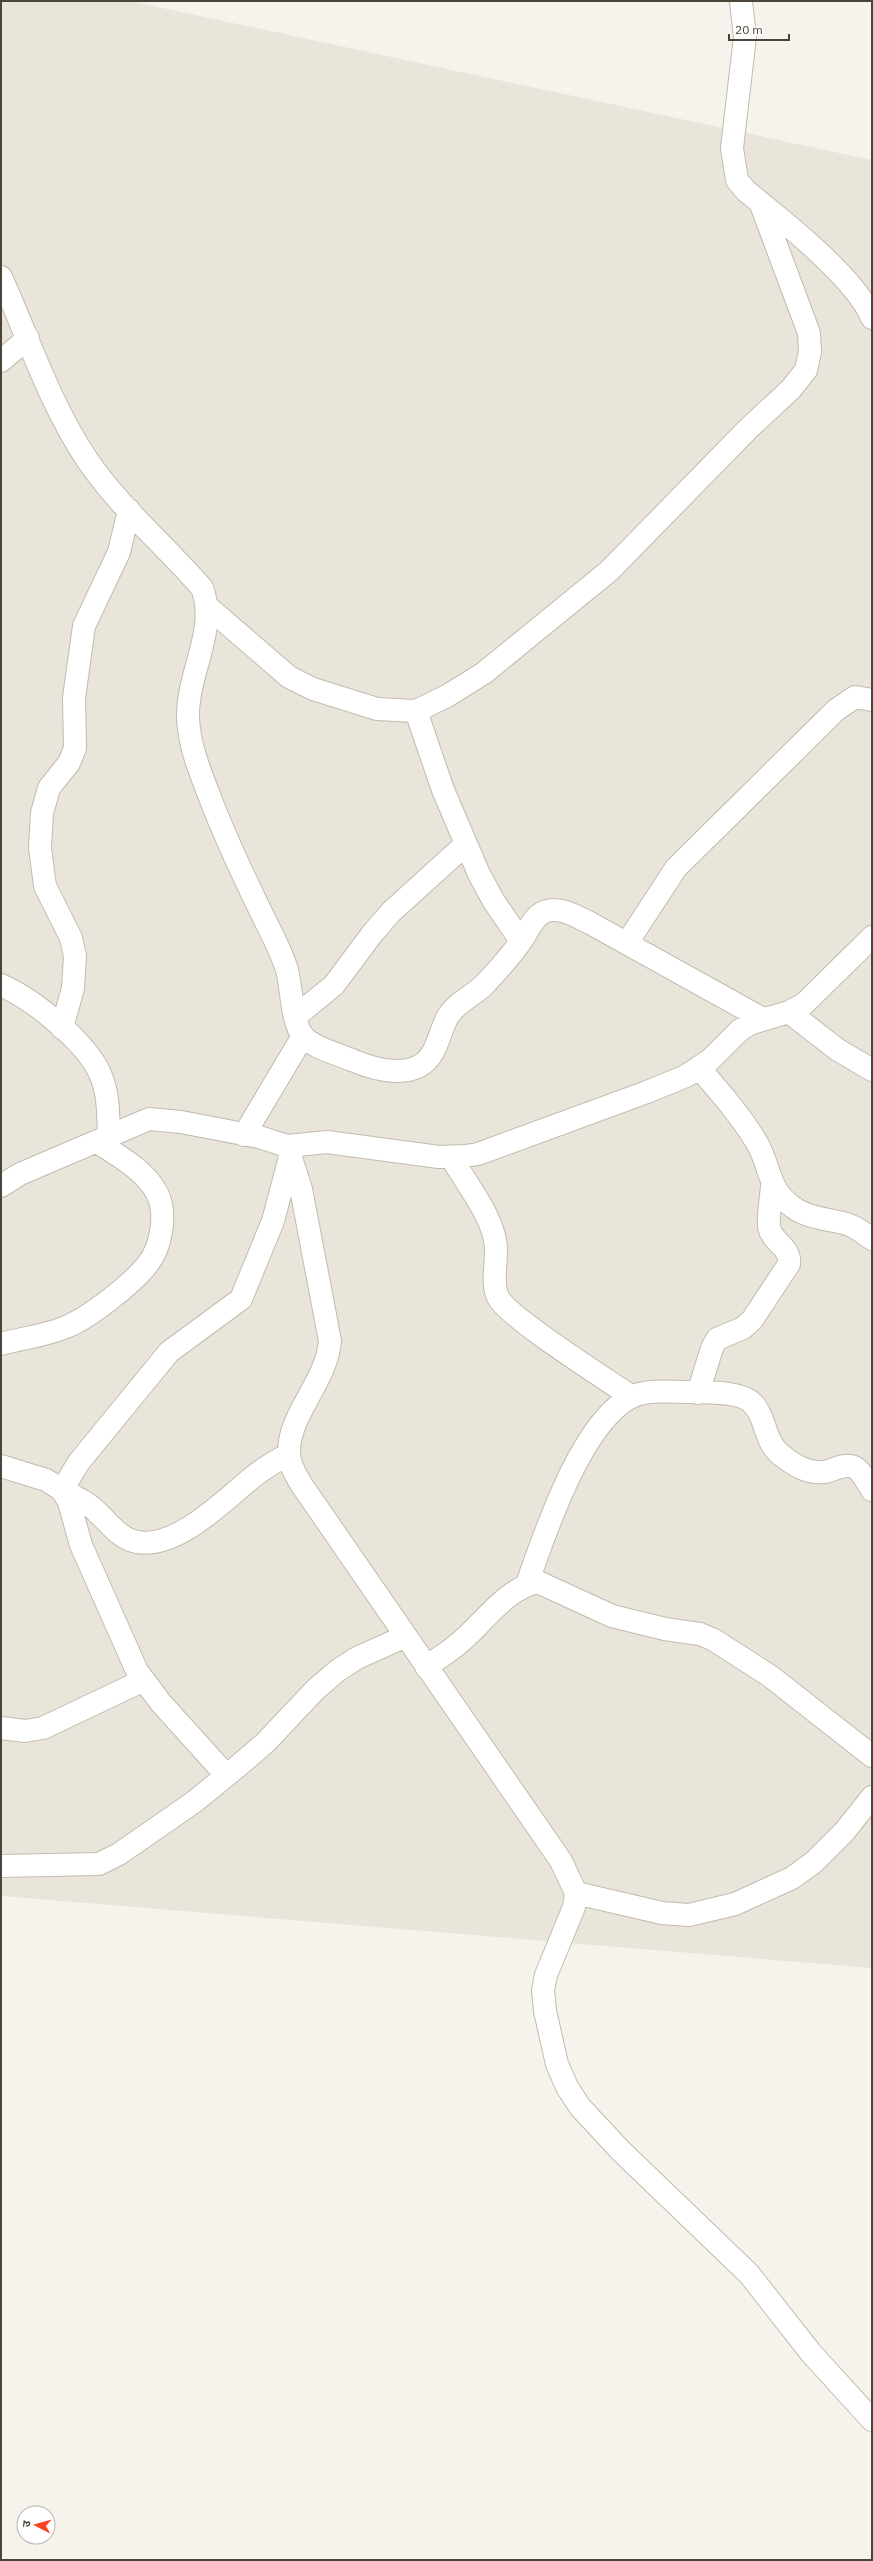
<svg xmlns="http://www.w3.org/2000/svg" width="873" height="2561" viewBox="0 0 873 2561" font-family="'IBM Plex Sans','Noto Sans Devanagari',sans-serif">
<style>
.residential{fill:#eae5da}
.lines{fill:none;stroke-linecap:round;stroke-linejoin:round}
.street-casing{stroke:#c2bbae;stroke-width:24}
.street{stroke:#fff;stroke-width:22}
</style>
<rect width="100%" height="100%" fill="#f6f3ec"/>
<path class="residential" d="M1 1H130L872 160V1968L1 1896Z"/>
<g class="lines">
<defs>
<path id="street" d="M741 1 745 37 732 148 737 180 746 191C780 218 857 279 872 318
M1 277C29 339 50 405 88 461 120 508 165 545 202 588 218 629 187 674 188 717 189 745 199 769 209 795 224 835 242 873 261 912 270 931 281 950 287 970 292 988 291 1021 303 1036 313 1048 338 1054 352 1060 377 1071 417 1081 433 1052 439 1041 442 1027 448 1016 457 1002 475 995 486 983 498 970 512 955 522 940 528 931 532 919 542 913 557 904 577 917 590 923L763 1019
M1 361 28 338
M208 607 289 677 313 689 377 709 416 711 447 696 484 673 609 571 749 428 791 389 806 370 810 352 809 333 760 202
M416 711 443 790 479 874 493 900 521 941
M627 943 676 868 836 710 855 697 872 700
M1 985C33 999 88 1043 101 1076 109 1095 108 1116 109 1136
M789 1012 838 1050 872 1070
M295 1017 334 985 372 934 391 912 466 844
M62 1028 73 988 75 956 71 938 45 886 40 848 42 813 49 788 69 763 75 748 74 698 84 626 119 552 129 510
M699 1068C720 1092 741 1116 757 1143 770 1165 768 1188 789 1204 805 1218 823 1218 843 1223 854 1225 863 1233 872 1239
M244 1135 303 1036
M287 1146 327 1142 439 1157 465 1156 478 1154 647 1092 686 1076 710 1060 740 1030 752 1023 789 1012 804 1004 872 937
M451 1157C466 1183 489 1211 495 1240 499 1258 490 1281 498 1297 508 1318 608 1380 632 1397
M1 1186 20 1174 149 1119 181 1122 259 1137 287 1146 301 1189 330 1341C327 1381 288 1415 289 1453 289 1465 296 1475 301 1484L561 1861 576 1893 574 1907 546 1975 543 1990 545 2011 557 2064 567 2087 580 2107 621 2151 749 2274 811 2353 872 2420
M1 1344C22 1338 45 1336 66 1327 89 1318 132 1284 147 1265 162 1247 167 1213 157 1193 145 1170 117 1155 97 1142
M698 1393 712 1348 717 1339 743 1328 752 1320 789 1264C791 1246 772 1243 769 1227 768 1214 771 1199 772 1186
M289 1454C276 1461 264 1468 253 1477 224 1500 171 1556 130 1540 116 1534 109 1523 98 1513 88 1502 75 1497 62 1490L79 1462 169 1352 241 1299 273 1221 290 1157
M1 1466 46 1480 62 1490 69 1502 81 1545 137 1671 161 1703 226 1775
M527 1584C545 1533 581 1423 631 1397 647 1389 673 1392 691 1392 707 1393 736 1391 750 1401 767 1415 763 1441 781 1455 794 1465 807 1474 825 1472 834 1470 844 1463 854 1467 862 1471 867 1483 872 1490
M426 1667C440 1657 454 1649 466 1637 487 1618 508 1588 538 1582L612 1616 665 1629 700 1634 714 1640 770 1676 872 1756
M1 1728 25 1731 43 1728 144 1680
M1 1866 99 1864 119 1854 194 1802 237 1767 265 1743 315 1690 337 1671 357 1658 406 1636
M576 1893 662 1913 689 1915 735 1904 792 1878 814 1862 844 1832 872 1797"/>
</defs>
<use href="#street" class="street-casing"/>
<use href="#street" class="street"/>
</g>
<rect width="873" height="2561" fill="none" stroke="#4b4439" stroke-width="4"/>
<g transform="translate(36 2525) rotate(276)"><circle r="19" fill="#ffffff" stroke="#b7b4b0"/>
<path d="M0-3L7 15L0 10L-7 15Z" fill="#fc3f1d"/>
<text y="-6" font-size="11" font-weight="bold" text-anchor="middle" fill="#4b4439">उ</text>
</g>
<path d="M729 34v6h60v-6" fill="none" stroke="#4b4439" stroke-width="2"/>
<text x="735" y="34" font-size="12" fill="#4b4439" stroke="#ffffff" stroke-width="3" paint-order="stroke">20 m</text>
</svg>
